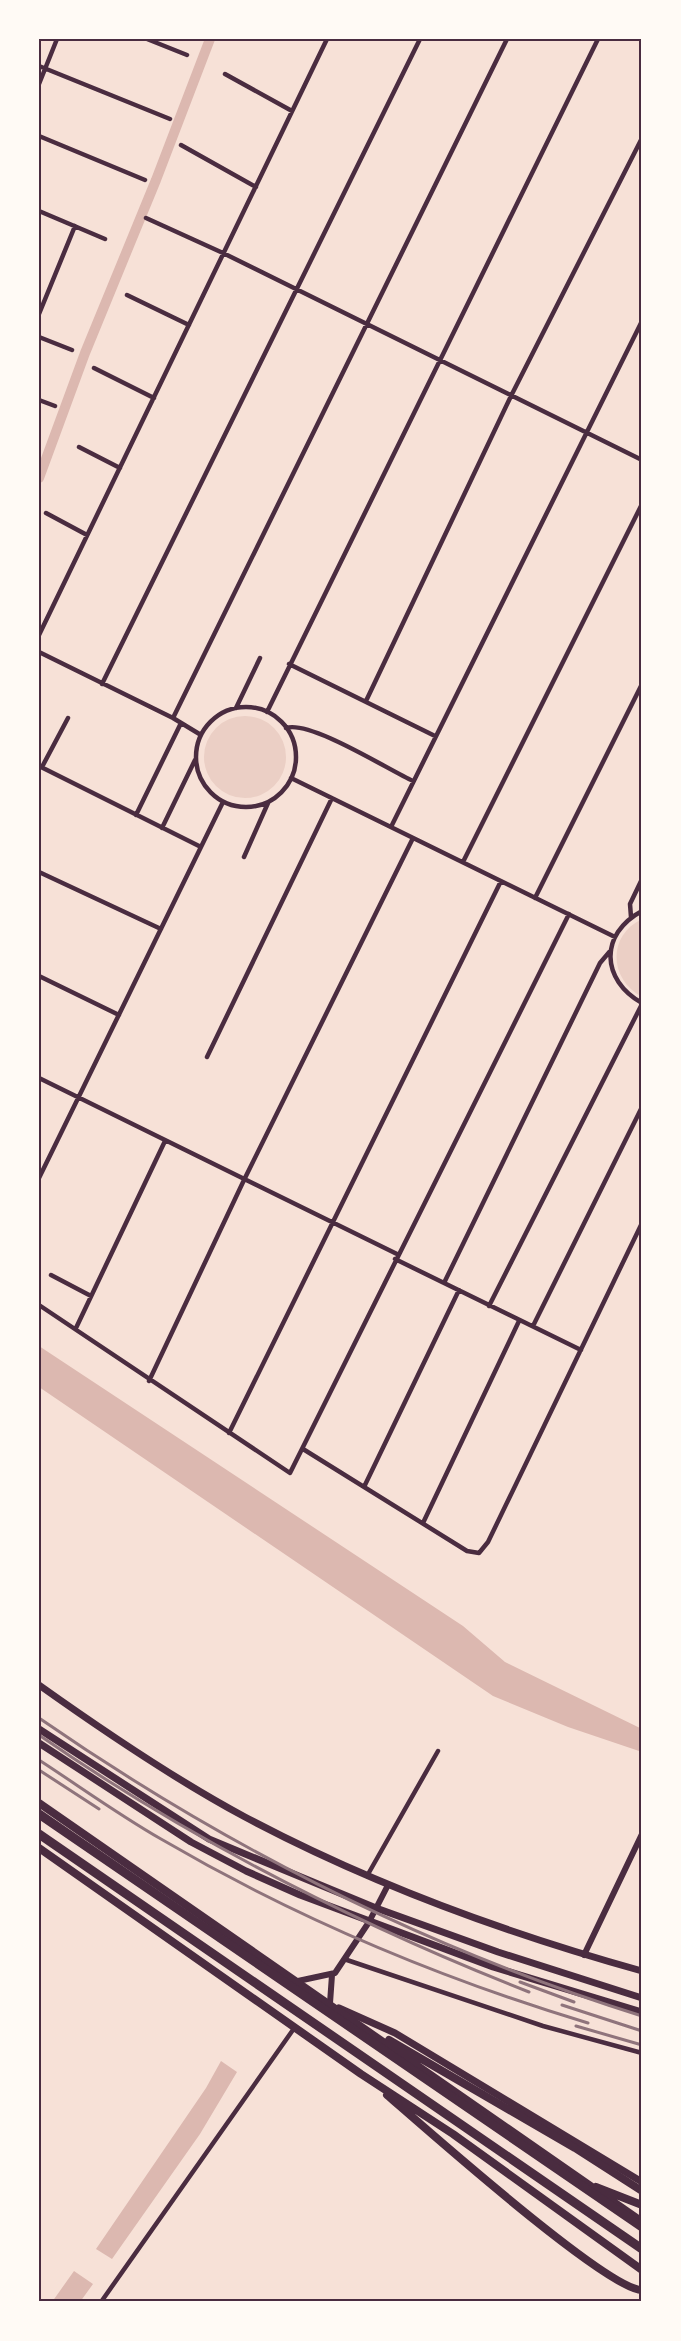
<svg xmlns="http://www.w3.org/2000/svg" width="681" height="2341" viewBox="0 0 681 2341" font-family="'Source Serif 4',serif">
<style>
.green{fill:#ebcfc5}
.water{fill:#dcb8b0}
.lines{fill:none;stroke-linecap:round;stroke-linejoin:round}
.canal{stroke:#dcb8b0;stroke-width:10}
.minor{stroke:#4a2c40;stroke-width:4.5}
.tertiary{stroke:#4a2c40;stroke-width:6}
.secondary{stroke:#4a2c40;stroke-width:7}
.trunk{stroke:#4a2c40;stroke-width:8}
.motorway{stroke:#4a2c40;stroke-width:9}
.rail{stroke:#8f747c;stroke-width:3}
.neatline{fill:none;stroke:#4a2c40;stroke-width:2}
</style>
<rect width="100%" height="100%" fill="#f7e1d7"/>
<path class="green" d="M204 757a41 41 0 1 1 82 0a41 41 0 1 1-82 0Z
M642 919V997C609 979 607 936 642 919Z"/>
<path class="water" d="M39 1346 463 1626 505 1662 642 1729V1752L568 1727 493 1696 39 1387Z
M221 2061 237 2072 200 2134 112 2259 96 2249 206 2088Z
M74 2271 93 2284 80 2302H52Z"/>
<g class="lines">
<path class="canal" d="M39 478 85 353 156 180 210 39"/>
<path class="minor" d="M147 39 187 55
M39 66 170 119
M225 74 292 111
M39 84 57 39
M39 136 145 180
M181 145 256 187
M39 211 105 239
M146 218 223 253 642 460
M127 295 189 325
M39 314 75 226
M39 337 72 350
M94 368 154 398
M39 400 55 406
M79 447 120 468
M46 513 87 535
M39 635 327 39
M39 652 173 718 201 735
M289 664 435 736
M102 684 420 39
M366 701 511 396 642 138
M196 757a50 50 0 1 1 100 0a50 50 0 1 1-100 0Z
M236 708 260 658
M267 712 598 39
M173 718 507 39
M286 728C310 720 387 769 413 781
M39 766 201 847
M42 767 68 718
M291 778 615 937
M136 815 181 723
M391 827 642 321
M162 828 195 760
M244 857 268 803
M463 862 642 504
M39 872 161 929
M535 898 642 684
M642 911C599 934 601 980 642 1003
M631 917 630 904 642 879
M39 976 119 1015
M207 1057 332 798
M39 1078 397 1254
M39 1178 223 802
M395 1259 581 1350
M51 1275 91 1296
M444 1283 600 963 611 950
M39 1305 290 1473 569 914
M489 1306 642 1004
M533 1326 642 1107
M76 1328 165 1141
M149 1381 244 1180 413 838
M229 1433 501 881
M303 1449 467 1551 479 1553 488 1542 642 1223
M364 1487 459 1290
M423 1523 519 1321
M367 1876 438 1751
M344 1959 543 2026 642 2053
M101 2302 295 2027"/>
<path class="tertiary" d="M584 1955 642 1834
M298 1981 335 1973 369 1922 388 1885
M330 2003 332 1975"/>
<path class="secondary" d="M39 1685C105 1732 174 1779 245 1817 371 1884 505 1933 642 1971
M39 1729 209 1839 376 1908 498 1952 642 1998
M39 1743 191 1842 246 1871 300 1895 493 1967 642 2012
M339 2008 395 2033 642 2182"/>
<path class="trunk" d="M39 1803 638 2219
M39 1848 361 2074 453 2134 642 2270
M389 2040 575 2148 642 2191
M387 2095C424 2127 607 2290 642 2290
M596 2187 642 2205"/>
<path class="motorway" d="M39 1814 642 2227
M39 1834 642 2249"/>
<path class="rail" d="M39 1718C224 1846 427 1949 642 2016
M39 1735C192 1841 356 1924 529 1992
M39 1760C79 1786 119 1815 161 1839 296 1918 439 1978 588 2023
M39 1770 99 1809
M520 1982 574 2002
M562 2005 642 2031
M576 2026 642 2045"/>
</g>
<rect width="681" height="2341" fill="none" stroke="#fffaf5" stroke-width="81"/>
<rect x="40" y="40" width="600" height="2260" class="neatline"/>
</svg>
